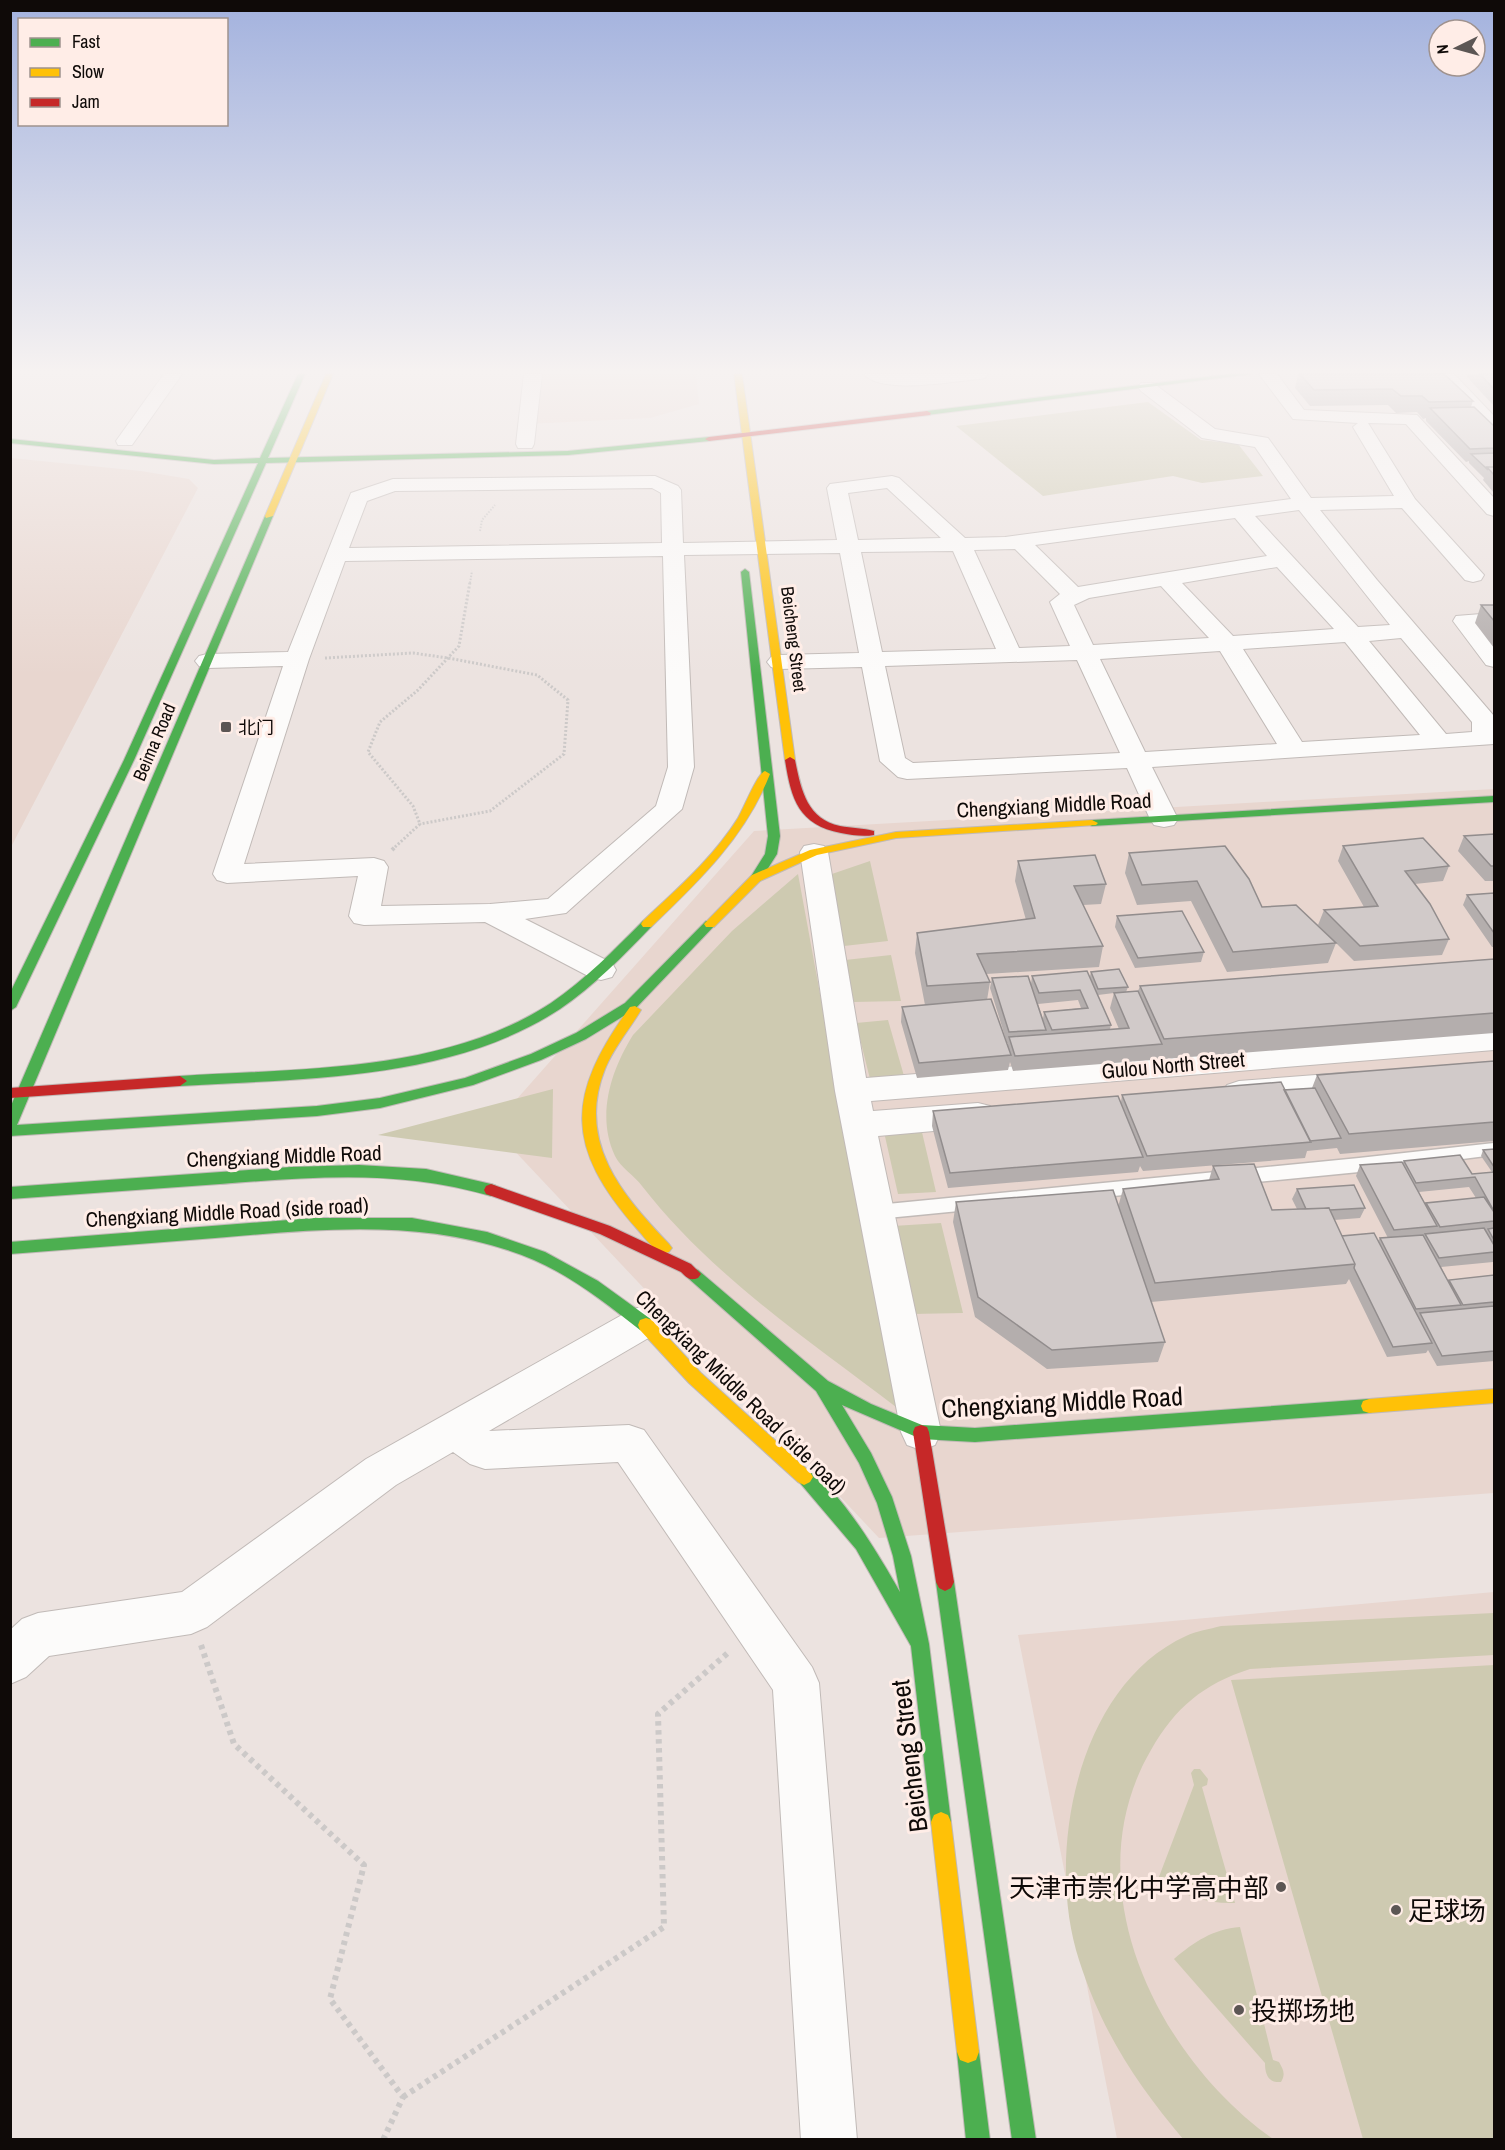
<svg xmlns="http://www.w3.org/2000/svg" width="1505" height="2150" viewBox="0 0 1505 2150" font-family="'Archivo Narrow','Noto Sans SC',sans-serif">
<style>
.built{fill:#e8d6cf}
.green{fill:#cecab1}
.lines{fill:none;stroke-linecap:round;stroke-linejoin:round}
.lane-casing{stroke:#c1bab7;stroke-width:3}
.street-casing{stroke:#c1bab7;stroke-width:2}
.fast-casing{stroke:#c1bab7;stroke-width:2}
.slow-casing{stroke:#c1bab7;stroke-width:2}
.jam-casing{stroke:#c1bab7;stroke-width:2}
.path-far3{stroke:#ccc9c8;stroke-width:2;stroke-dasharray:1.5 1.5;stroke-linecap:butt}
.path-far2{stroke:#ccc9c8;stroke-width:3;stroke-dasharray:2 2;stroke-linecap:butt}
.path-far1{stroke:#ccc9c8;stroke-width:4;stroke-dasharray:3 3;stroke-linecap:butt}
.path{stroke:#ccc9c8;stroke-width:6;stroke-dasharray:4.5 4.5;stroke-linecap:butt}
.lane{fill:#fcfbfa;fill-rule:evenodd}
.street{fill:#fcfbfa;fill-rule:evenodd}
.fast{fill:#4caf50;fill-rule:evenodd}
.slow{fill:#ffc107;fill-rule:evenodd}
.jam{fill:#c62828;fill-rule:evenodd}
.wall{fill:#b4aead;fill-rule:evenodd}
.building{fill:#d1cac9;stroke:#928d8d;stroke-width:1.5}
.poi-dot{fill:#5c5654;stroke:#ffede7;stroke-width:2}
.labels{text-anchor:middle;dominant-baseline:central;stroke-width:6;stroke-linejoin:round;paint-order:stroke}
.far-street-label{font-size:18px;fill:#0f0a08;stroke:#ffede7}
.far-poi-label{font-size:18px;fill:#0f0a08;stroke:#ffede7;text-anchor:start}
.street-label{font-size:21px;fill:#0f0a08;stroke:#ffede7}
.near-street-label{font-size:26px;fill:#0f0a08;stroke:#ffede7}
.near-poi-label{font-size:26px;fill:#0f0a08;stroke:#ffede7;text-anchor:start}
</style>
<rect width="100%" height="100%" fill="#ece3e0"/>
<path class="built" d="M532 374H696L699 404 650 418 527 424Z
M11 458 141 471 189 479 198 488 11 847Z
M1494 789V1493L879 1538 492 1127 754 831Z
M1494 1592V2139H1117L1018 1635Z"/>
<path class="green" d="M1148 402 1201 440 1238 444 1263 476 1202 483 1173 476 1043 496 956 426Z
M870 861 888 941 844 946 829 875Z
M798 874 896 1407C807 1339 711 1275 642 1186 635 1176 620 1167 615 1156 596 1116 611 1070 633 1035L732 931Z
M891 955 901 1001 854 1002 845 960Z
M888 1020 904 1076 870 1079 856 1023Z
M553 1089 552 1158 378 1135Z
M921 1128 936 1192 898 1194 884 1132Z
M941 1223 963 1313 912 1314 893 1226Z
M1494 1613V1655L1250 1669C1203 1684 1175 1708 1151 1750 1072 1885 1157 2057 1273 2139H1183C1136 2083 1102 2032 1079 1960 1045 1856 1076 1686 1186 1636 1196 1631 1210 1629 1221 1626Z
M1494 1665V2139H1363L1231 1680Z
M1194 1769H1200L1208 1779 1207 1785 1202 1787 1235 1903C1206 1904 1183 1894 1157 1882L1194 1785 1191 1773Z
M1240 1927 1273 2060 1279 2062C1283 2069 1286 2074 1281 2082 1268 2083 1265 2074 1265 2063L1174 1959C1194 1942 1213 1929 1240 1927Z"/>
<g class="lines">
<defs>
<path id="lane" d="M1494 1143V1155L1359 1172 877 1219 871 1217 868 1212 871 1207 877 1205 1359 1158Z"/>
<path id="street" d="M164 374H182L132 445H118L116 441Z
M524 374H542L534 444 532 448H518L516 444Z
M864 374H988L985 378 979 379C954 381 881 395 864 374Z
M1259 374H1277L1304 410 1417 415 1494 498V516L1487 514 1406 424 1368 423 1415 499 1484 575 1481 580 1473 582 1465 580 1402 508 1320 510 1377 580 1494 716V744L1152 767 1178 819 1174 825 1164 827 1154 825 1150 819 1127 768 907 779 898 777 880 761 862 667 779 669 771 667 767 662 771 657 779 655 859 653 840 553 684 555 694 767 682 809 566 913 525 919 612 963 616 970 612 977 601 980 590 977 485 922 364 925 354 923 349 916 358 876 227 883 217 880 213 874 283 666 207 668 199 666 195 661 199 656 207 654 288 652 351 493 393 479 655 476 678 486 681 490 683 543 837 540 827 488 830 484 892 476 899 478 965 538 1005 537 1291 499 1255 447 1202 438 1141 391 1138 387 1141 383H1153L1215 429 1268 438 1311 498 1394 496 1353 427 1358 423 1293 419ZM652 488 661 493 662 543 349 548 367 501 395 491ZM887 488 941 538 858 540 848 493ZM1299 510 1390 625 1358 627 1255 516ZM1235 518 1267 556 1078 587 1035 545ZM1015 549 1060 594 1050 602 1070 646 1019 648 974 550ZM953 551 996 649 882 652 861 552ZM663 556 668 767 656 806 548 899 490 904 381 906 388 867 384 861 374 858 244 864 309 659 345 561ZM1277 567 1334 629 1233 636 1182 583ZM1161 586 1209 638 1093 645 1074 605 1089 598ZM1401 638 1472 722V732L1446 734 1369 641ZM1345 642 1420 735 1302 742 1243 649ZM1220 651 1277 744 1145 752 1100 659ZM1077 660 1120 753 913 763 905 758 885 666Z
M1435 374H1454L1494 416V431L1487 430Z
M1494 613V627H1481L1494 645V667L1486 665 1453 621 1456 616Z
M814 844 824 846 828 852 866 1078 1494 1028V1050L871 1101 873 1111 978 1103 990 1106 995 1115 990 1124 978 1127 878 1136 941 1432 935 1445 921 1450 907 1445 901 1432 835 1091 800 852 804 846Z
M1355 1072 1367 1076 1372 1084 1367 1092 1355 1096 1239 1105 1227 1101 1222 1093 1227 1085 1239 1081Z
M643 1306 657 1311 662 1322 657 1333 489 1431 629 1425 644 1430 812 1667 819 1683 857 2140H801L773 1690 618 1462 485 1469 470 1464 453 1452 396 1485 207 1627 191 1634 49 1656 26 1677 10 1684V1630L22 1619 38 1613 182 1592 366 1459 629 1311Z"/>
<path id="fast" d="M298 374H305L268 458 568 451 709 437 713 439 709 441 568 455 266 463 134 760 16 1007 10 1011V993L124 760 258 463 214 464 10 443V439L214 460 260 458Z
M1230 374H1251L927 415 923 413 927 411Z
M269 513 273 516 17 1125 317 1106 380 1098 465 1078 531 1054 576 1033 625 1003 706 921H714L716 924 635 1009 586 1039 541 1060 473 1085 380 1108 317 1116 10 1136V1108L265 516Z
M745 569 749 572 780 836 777 854 760 881 756 882 750 878 765 854 768 836 741 572Z
M1494 796V802L1092 826 1086 823 1092 820Z
M647 920 651 921 653 924 651 927C623 956 594 986 560 1009 450 1081 306 1078 180 1086L173 1081 180 1076C303 1068 444 1073 551 1003 585 980 614 950 643 921Z
M359 1165 426 1169 491 1184 496 1186 498 1190 496 1194 491 1196C397 1169 315 1177 220 1184 150 1189 80 1194 10 1199V1187L291 1167Z
M314 1218H412L487 1232 545 1252 598 1281 652 1320 654 1325 652 1330 646 1332 640 1330C607 1304 573 1277 534 1260 433 1217 321 1229 215 1238 147 1243 79 1249 10 1254V1242Z
M693 1268 698 1270 828 1381 871 1404 922 1425 975 1428 1369 1399 1375 1401 1377 1406 1375 1411 1369 1413 975 1442 921 1439 842 1405 871 1453 892 1497 911 1556 929 1644 951 1822 948 1829 941 1832 934 1829 931 1822 911 1646 856 1549 795 1477 798 1472 804 1469C836 1481 883 1562 900 1592L893 1556 877 1503 859 1463 816 1391 688 1278 685 1274 688 1270Z
M945 1573 951 1576 954 1582 1036 2140H1012L936 1582 939 1576Z
M968 2041 976 2044 979 2052 990 2140H966L957 2052 960 2044Z"/>
<path id="slow" d="M326 374H333L273 516 266 518 265 516Z
M734 374H742L795 760 790 763 785 760Z
M765 771 770 774C745 837 699 881 651 927H643L641 924 643 921C677 889 713 858 738 818 744 808 757 774 765 771Z
M1092 820 1098 823 1096 825 896 838 817 855 760 881 714 927H706L704 924 752 875 810 850 896 832Z
M635 1006 641 1010C629 1030 614 1047 605 1069 576 1142 622 1195 669 1244L672 1248 669 1252C657 1256 646 1239 638 1230 564 1146 566 1096 630 1007Z
M646 1318 652 1320 701 1373 810 1472 813 1477 810 1482 804 1485 798 1482 689 1383 640 1330 638 1325 640 1320Z
M1494 1389V1403L1369 1413 1363 1411 1361 1406 1363 1401 1369 1399Z
M941 1812 948 1815 951 1822 979 2052 976 2060 968 2063 960 2060 957 2052 931 1822 934 1815Z"/>
<path id="jam" d="M927 411 931 413 930 415 709 441 705 439 709 437Z
M790 757 795 760C801 790 807 819 840 826 852 828 863 828 874 831V835C863 837 851 835 841 833 798 825 791 798 785 760Z
M180 1076 187 1081 180 1086 10 1098V1088Z
M491 1184 610 1226 691 1264 701 1274 698 1278C690 1281 687 1278 681 1272L600 1234 486 1194 484 1190 486 1186Z
M921 1425 927 1427 929 1432 954 1582 951 1588 945 1591 939 1588 936 1582 913 1432 915 1427Z"/>
</defs>
<use href="#lane" class="lane-casing"/>
<use href="#street" class="street-casing"/>
<use href="#fast" class="fast-casing"/>
<use href="#slow" class="slow-casing"/>
<use href="#jam" class="jam-casing"/>
<path class="path-far3" d="M480 531 482 520 495 505
M470 583 472 571"/>
<path class="path-far2" d="M325 658 413 653 448 658 537 675 568 700 564 754 490 811 420 824
M395 847 420 824 413 806 368 752 380 722 418 690 459 646 470 582"/>
<path class="path-far1" d="M392 850 396 846"/>
<path class="path" d="M201 1645 234 1744 364 1865 330 1999 403 2097 383 2140
M403 2097 664 1927 658 1714 730 1651"/>
<use href="#lane" class="lane"/>
<use href="#street" class="street"/>
<use href="#fast" class="fast"/>
<use href="#slow" class="slow"/>
<use href="#jam" class="jam"/>
</g>
<path class="wall" d="M1298 374H1444L1473 401 1471 407 1494 426V493L1483 480 1484 478 1469 463V461L1466 462 1426 421V418L1423 419 1417 412 1396 413 1388 405 1310 406 1295 388Z
M1468 374H1494V406L1467 377Z
M1481 605H1494V648L1475 623Z
M1494 834V881H1485L1458 851 1464 836Z
M1343 846 1449 866 1443 881 1415 884 1449 939 1442 955 1354 961 1318 925 1324 910 1364 907 1338 861Z
M1129 853 1262 907 1336 943 1328 963 1227 972 1191 901 1137 905 1125 873Z
M1018 861 1106 884 1101 904 1083 905 1103 946 1099 967 986 974 990 982 987 1000 1007 1045 1008 1043H1007L990 988 992 978 1031 984 1032 976H1090L1091 972 1128 987 1126 992 1138 991 1140 986 1494 959V1033L1013 1071 1010 1062 1008 1070 917 1078 901 1022 902 1007 925 1005 915 953 917 933 1026 920 1015 881ZM1114 993 1110 1008 1119 1029H1110L1111 1025 1098 995ZM1078 1000 1081 1008 1044 1012 1043 1019 1038 1004Z
M1494 893V947H1492L1463 905 1467 895Z
M1117 916 1204 952 1201 962 1135 968 1115 927Z
M1494 1061V1141L1340 1154 1337 1148 1307 1151 1305 1158 1143 1171 1140 1166 1138 1172 948 1188 932 1126 933 1111 1121 1102 1122 1095 1284 1090 1312 1088 1317 1075Z
M1494 1149V1260L1493 1262 1441 1267 1448 1281 1449 1280 1494 1275V1361L1437 1366 1428 1350 1426 1353 1387 1357 1349 1279 1346 1284 1151 1302 1165 1342 1158 1362 1047 1369 975 1317 953 1222 956 1202 1118 1207 1123 1189 1209 1180 1213 1166 1272 1210 1297 1209 1292 1199 1297 1189 1365 1208 1360 1218 1334 1220 1342 1236 1378 1241 1380 1238H1388L1356 1176 1360 1165 1402 1163 1404 1161 1472 1174 1492 1172 1481 1156 1483 1150ZM1469 1187 1476 1198 1426 1203V1205L1419 1192Z"/>
<path class="building" d="M1300 374H1444L1473 401 1429 402 1422 396H1401L1392 389 1314 390Z
M1480 374H1494V389Z
M1474 407 1494 426V448L1470 449 1430 408Z
M1494 453V467H1487V469L1471 454Z
M1487 467H1494V475Z
M1481 605H1494V621Z
M1494 834V866H1491L1464 836Z
M1423 838 1449 866 1405 871 1430 904 1449 939 1360 946 1324 910 1378 906 1343 846Z
M1225 846 1249 879 1262 907 1296 905 1336 943 1233 952 1197 881 1142 885 1129 853Z
M1095 855 1106 884 1074 886 1103 946 977 954 990 982 927 986 917 933 1035 918 1018 861Z
M1494 893V933L1467 895Z
M1182 911 1204 952 1138 958 1117 916Z
M1494 959V1013L1164 1039 1140 986Z
M1119 969 1128 987 1098 989 1091 972Z
M1087 971 1111 1025 1052 1030 1044 1012 1088 1008 1080 990 1039 993 1032 976Z
M1028 976 1046 1030 1009 1032 992 978Z
M1138 991 1162 1044 1015 1056 1009 1037 1129 1028 1114 993Z
M991 999 1011 1055 919 1063 902 1007Z
M1494 1061V1122L1349 1134 1317 1075Z
M1281 1082 1311 1142 1147 1156 1122 1095Z
M1315 1088 1341 1138 1310 1141 1284 1090Z
M1118 1096 1143 1157 950 1173 933 1111Z
M1494 1149V1167L1483 1150Z
M1460 1155 1472 1174 1494 1172V1211L1475 1177 1416 1183 1404 1161Z
M1402 1162 1437 1226 1394 1230 1360 1165Z
M1254 1164 1272 1210 1329 1208 1355 1264 1155 1283 1123 1189 1219 1179 1213 1166Z
M1354 1185 1365 1208 1330 1210 1329 1208 1306 1209 1297 1189Z
M1113 1190 1165 1342 1052 1350 978 1297 956 1202Z
M1484 1197 1494 1212V1221L1440 1227 1426 1203Z
M1484 1228 1494 1245V1252L1439 1258 1425 1234Z
M1494 1228V1240L1488 1229Z
M1374 1233 1432 1343 1393 1347 1354 1268 1355 1264 1342 1236Z
M1423 1235 1461 1305 1416 1309 1380 1238Z
M1494 1275V1302L1463 1305 1449 1280Z
M1494 1306V1351L1442 1356 1420 1313Z"/>
<linearGradient id="sky" x2="0" y2="1"><stop stop-color="#a3b2de"/><stop offset="0.55" stop-color="#f6f2f1"/><stop offset="1" stop-color="#f6f2f1" stop-opacity="0"/></linearGradient>
<rect width="1505" height="675" fill="url(#sky)"/>
<g class="poi-dot">
<rect x="220" y="721" width="12" height="12" rx="3"/>
<circle cx="1281" cy="1887" r="6"/>
<circle cx="1396" cy="1910" r="6"/>
<circle cx="1239" cy="2010" r="6"/>
</g>
<g class="labels">
<g class="far-street-label">
<text transform="translate(794 639) rotate(83)">Beicheng Street</text>
<text transform="translate(154 742) rotate(-67)">Beima Road</text>
</g>
<g class="far-poi-label">
<text x="238" y="727">北门</text>
</g>
<g class="street-label">
<text transform="translate(1054 805) rotate(-3)">Chengxiang Middle Road</text>
<text transform="translate(1173 1065) rotate(-5)">Gulou North Street</text>
<text transform="translate(284 1156) rotate(-2)">Chengxiang Middle Road</text>
<text transform="translate(227 1212) rotate(-3)">Chengxiang Middle Road (side road)</text>
<text transform="translate(741 1392) rotate(44)">Chengxiang Middle Road (side road)</text>
</g>
<g class="near-street-label">
<text transform="translate(1062 1402) rotate(-3)">Chengxiang Middle Road</text>
<text transform="translate(909 1756) rotate(-97)">Beicheng Street</text>
</g>
<g class="near-poi-label">
<text x="1269" y="1887" text-anchor="end">天津市崇化中学高中部</text>
<text x="1408" y="1910">足球场</text>
<text x="1251" y="2010">投掷场地</text>
</g>
</g>
<rect width="1505" height="2150" fill="none" stroke="#0f0a08" stroke-width="24"/>
<rect x="18" y="18" width="210" height="108" fill="#ffede7" stroke="#9f928e" stroke-width="1.5"/>
<rect x="30" y="38" width="30" height="9" fill="#4caf50" stroke="#9f928e" stroke-width="1.5"/>
<text x="72" y="48" font-size="18" fill="#0f0a08">Fast</text>
<rect x="30" y="68" width="30" height="9" fill="#ffc107" stroke="#9f928e" stroke-width="1.5"/>
<text x="72" y="78" font-size="18" fill="#0f0a08">Slow</text>
<rect x="30" y="98" width="30" height="9" fill="#c62828" stroke="#9f928e" stroke-width="1.5"/>
<text x="72" y="108" font-size="18" fill="#0f0a08">Jam</text>
<g transform="translate(1457 48) rotate(265)"><circle r="28" fill="#ffede7" stroke="#9f928e" stroke-width="1.5"/>
<path d="M0-4.5L10 22L0 15L-10 22Z" fill="#5c5654"/>
<text y="-9" font-size="16" font-weight="bold" text-anchor="middle" fill="#0f0a08">N</text>
</g>
</svg>
